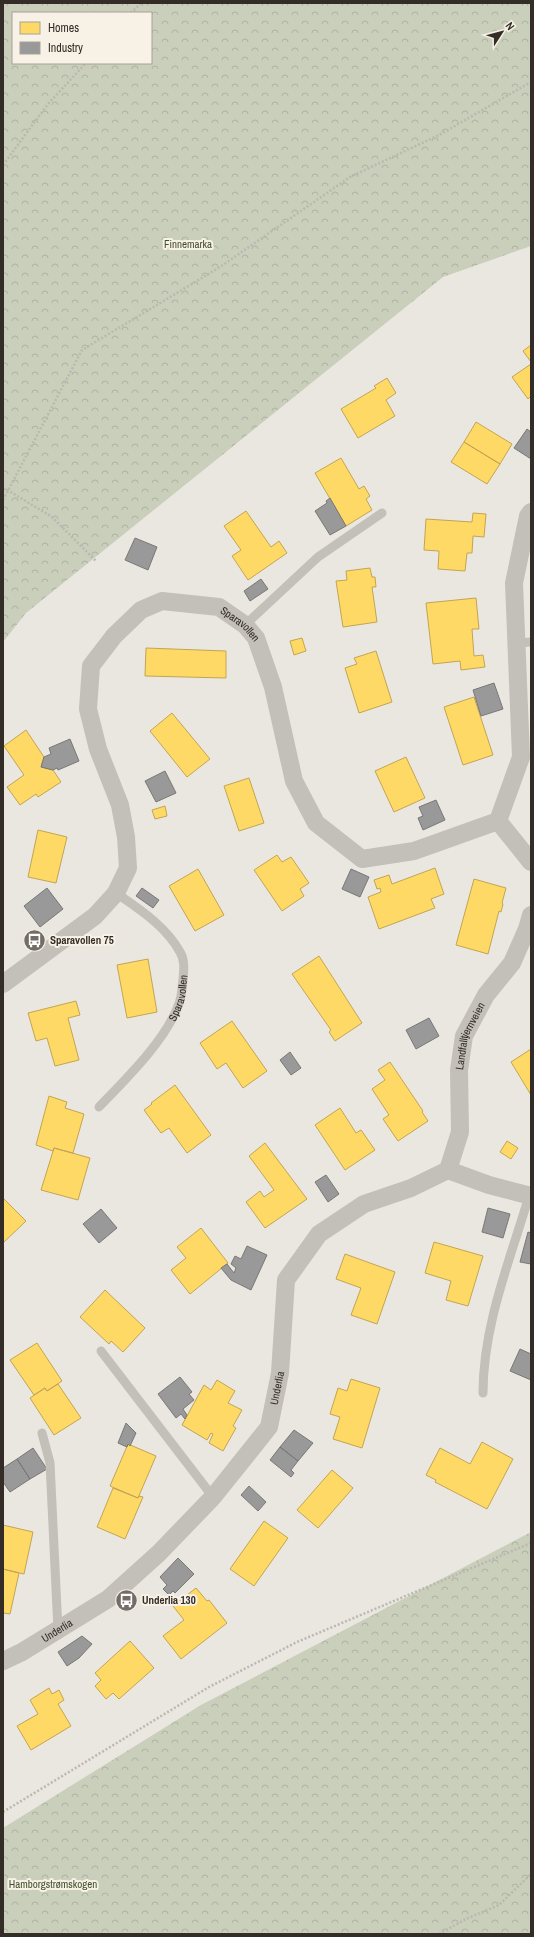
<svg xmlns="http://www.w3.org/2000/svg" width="534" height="1937" viewBox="0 0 534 1937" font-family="'Archivo Narrow',sans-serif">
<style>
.forest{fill:url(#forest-crowns);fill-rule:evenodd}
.homes{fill:#ffd966;stroke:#c2a553}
.industry{fill:#999;stroke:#7a7877}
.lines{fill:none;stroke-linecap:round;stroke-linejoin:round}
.path{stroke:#bcb7b1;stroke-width:2.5;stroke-dasharray:2 2;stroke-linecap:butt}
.service{stroke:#c3bfb9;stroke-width:9}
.minor{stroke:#c3bfb9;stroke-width:18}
.labels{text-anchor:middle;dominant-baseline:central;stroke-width:4;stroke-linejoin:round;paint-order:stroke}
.park-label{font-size:11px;fill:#3f4f2d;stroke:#f7f1e6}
.street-label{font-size:11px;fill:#332c27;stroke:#f7f1e6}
.poi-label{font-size:11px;font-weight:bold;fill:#332c27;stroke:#f7f1e6;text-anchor:start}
</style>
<defs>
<pattern id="forest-crowns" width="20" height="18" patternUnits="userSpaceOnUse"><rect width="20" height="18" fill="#c9cfbb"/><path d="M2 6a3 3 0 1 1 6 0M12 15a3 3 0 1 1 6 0" fill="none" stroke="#adb2a1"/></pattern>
</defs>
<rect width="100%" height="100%" fill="#eae7e0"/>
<path class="forest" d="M3 3H531V246L443 277 26 613 3 642ZM13 13H151V63H13Z
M531 1532V1934H3V1828L201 1705Z"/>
<path class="homes" d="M531 345V362L523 351Z
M531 364V396L528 399 512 377Z
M387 378 396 393 386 400 395 416 358 438 341 409 376 388 374 386Z
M476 422 512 444 500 464 464 442Z
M464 442 500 464 487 484 451 462Z
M341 458 359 489 364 486 370 496 366 499 372 510 346 526 315 473Z
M246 511 271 547 279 541 287 553 248 580 232 556 241 550 224 526Z
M473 513 486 514 484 537 473 536 472 553H467L465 571 438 569 439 551 424 550 426 519 472 522Z
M370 568 372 577H375L376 587H372L377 622 343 627 336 581 347 580 346 571Z
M476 598 479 629H472L474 656 483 655 485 667 461 670 460 661 433 664 426 603Z
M302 638 306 651 294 655 290 641Z
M146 648 226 651V678L145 676Z
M376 651 392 702 359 713 345 668 357 664 354 658Z
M474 697 493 755 463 765 444 707Z
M172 713 210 759 187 777 150 731Z
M26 730 44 757 41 767 53 770 61 782 38 797 36 794 20 805 7 787 24 775 4 746Z
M406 757 425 798 394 812 375 771Z
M249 778 264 823 239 831 224 786Z
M165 806 167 816 155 819 152 810Z
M38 830 67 837 56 883 28 877Z
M277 855 282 862 291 857 309 883 300 889 304 896 282 911 254 870Z
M435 868 444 894 431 899 435 908 379 929 368 897 381 892 380 888 377 889 374 880 389 875 392 884Z
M198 869 224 915 195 931 169 886Z
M474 879 506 888 502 903 503 904 501 912 499 911 488 954 456 945Z
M319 956 362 1023 335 1041 329 1032 331 1030 292 974Z
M148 959 157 1012 127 1018 117 965Z
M76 1001 80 1015 68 1018 79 1060 55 1066 47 1038 36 1041 28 1013Z
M232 1021 267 1071 243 1088 226 1063 217 1069 200 1043Z
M531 1049V1095L511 1062Z
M390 1062 423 1111 422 1112 428 1121 398 1141 383 1119 389 1115 372 1089 385 1080 378 1070Z
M175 1085 211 1135 187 1153 169 1128 161 1133 144 1110 152 1104 151 1103Z
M49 1096 67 1102 65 1108 84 1114 73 1153 54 1148 53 1151 36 1145Z
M340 1108 356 1133 361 1130 375 1150 345 1170 315 1125Z
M507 1141 518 1148 511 1159 500 1152Z
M265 1143 307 1199 265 1228 246 1202 260 1191 264 1197 274 1190 249 1156Z
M54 1148 90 1158 78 1200 41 1190Z
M3 1198 26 1221 3 1243Z
M201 1228 228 1263 190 1294 171 1270 186 1258 177 1247Z
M434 1242 483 1256 468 1306 446 1300 451 1281 425 1273Z
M345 1254 395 1272 377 1324 351 1315 361 1288 336 1279Z
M105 1290 145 1328 123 1352 111 1341 109 1344 80 1317Z
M37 1343 62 1381 47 1391 45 1388 34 1395 10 1360Z
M351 1379 380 1388 362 1448 333 1439 340 1417 330 1414 338 1388 347 1391Z
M217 1380 235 1391 228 1403 242 1410 233 1426 236 1428 223 1451 209 1443 213 1434 211 1433 207 1440 182 1425 204 1385 211 1390Z
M58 1384 81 1418 54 1435 30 1398 45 1388 47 1391Z
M482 1442 513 1459 487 1509 435 1482 436 1480 426 1475 440 1448 470 1464Z
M128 1444 156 1456 138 1498 110 1486Z
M332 1470 353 1488 318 1528 297 1510Z
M113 1488 138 1498 139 1496 143 1497 125 1539 97 1527Z
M264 1521 288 1538 254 1586 230 1569Z
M3 1525 33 1532 24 1574 3 1569Z
M3 1569 19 1573 10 1614 3 1613Z
M196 1588 207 1601 209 1600 227 1623 181 1659 163 1636 184 1620 173 1606Z
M130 1641 154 1668 119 1699 113 1693 106 1699 95 1686 101 1680 95 1673Z
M49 1688 52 1694 59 1690 64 1700 58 1704 71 1726 31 1750 17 1726 38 1714 30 1700Z"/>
<path class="industry" d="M527 429 531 432V459L514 448Z
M330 498 346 526 330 535 315 511 327 503 326 501Z
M135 538 157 547 148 570 125 560Z
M261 579 268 589 250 601 244 591Z
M494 683 503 709 481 716 473 690Z
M70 739 79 761 58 770 57 768 53 770 41 767 44 757 51 754 49 748Z
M165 771 176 793 156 802 145 781Z
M436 800 445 820 423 830 418 818 423 816 419 807Z
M351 869 369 877 360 897 342 889Z
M47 888 63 909 40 927 24 906Z
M142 888 159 900 153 908 136 896Z
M429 1018 439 1036 416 1049 406 1030Z
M290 1052 301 1068 291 1075 280 1060Z
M326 1175 339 1194 328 1202 315 1182Z
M488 1208 510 1214 503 1238 482 1232Z
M101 1209 117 1228 99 1243 83 1224Z
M528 1232 531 1233V1264L520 1262Z
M247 1246 267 1255 251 1290 231 1280 221 1268 227 1264 234 1273 236 1268 231 1264 235 1256 241 1259Z
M520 1349 531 1354V1380L510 1371Z
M180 1377 192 1392 189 1394 194 1400 183 1409 187 1415 185 1419 181 1414 176 1418 158 1394Z
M126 1423 136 1433 130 1446 128 1444 127 1447 118 1443Z
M294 1430 313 1443 298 1461 280 1447Z
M280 1447 298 1461 291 1470 294 1473 291 1477 270 1460Z
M33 1448 47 1469 30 1479 17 1459Z
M17 1459 30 1479 10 1492 3 1482V1468Z
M249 1486 266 1502 258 1511 241 1495Z
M178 1558 194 1574 175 1593 173 1591 169 1595 163 1589 167 1585 160 1577Z
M82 1636 92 1644 79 1658 67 1666 58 1652Z"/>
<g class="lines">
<path class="path" d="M131 13 141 3
M3 165 48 104 86 63
M3 489 9 491 52 517 96 561
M3 500 82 350 220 267 350 177 439 135 531 82
M3 1812 209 1687 297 1642 531 1543
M439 1934 466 1919 499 1905 531 1874"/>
<g class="service">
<path d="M245 625 318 557 382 513"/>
<path d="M517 643 531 642"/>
<path id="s1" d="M99 1107C125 1080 165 1041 178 1006 182 998 182 988 183 979 184 970 185 960 180 952 166 926 139 909 116 893"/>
<path d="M101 1351 213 1497"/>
<path d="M483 1393C483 1325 510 1260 529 1196"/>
<path d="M42 1433 50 1463 58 1630"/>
</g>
<g class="minor">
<path d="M498 821 531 862"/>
<path id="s2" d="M3 984 95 916 116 893 128 868 126 837 120 805 98 749 88 709 91 666 114 636 141 610 162 601 219 607 245 625 256 638 273 687 294 781 316 823 362 859 414 851 498 821 521 757 514 583 528 516 531 512"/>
<path id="s3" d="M448 1170 460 1132 459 1070 464 1036 486 995 512 963 527 929 531 915"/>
<path id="s4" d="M3 1661 22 1652 108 1599 159 1553 213 1497 269 1427 280 1373 286 1280 319 1234 364 1204 411 1188 448 1170 489 1185 531 1196"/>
</g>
</g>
<defs>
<symbol id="bus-disc" viewBox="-11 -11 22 22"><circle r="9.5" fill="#736d68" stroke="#f7f1e6"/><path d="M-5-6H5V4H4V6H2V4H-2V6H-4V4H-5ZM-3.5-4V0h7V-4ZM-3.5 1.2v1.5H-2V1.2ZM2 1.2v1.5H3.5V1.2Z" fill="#fff"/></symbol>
</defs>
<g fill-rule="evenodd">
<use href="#bus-disc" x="22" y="928" width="25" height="25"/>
<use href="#bus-disc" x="114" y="1588" width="25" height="25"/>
</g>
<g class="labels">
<g class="park-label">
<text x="188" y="244">Finnemarka</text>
<text x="53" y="1884">Hamborgstrømskogen</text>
</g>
<g class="street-label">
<text stroke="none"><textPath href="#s2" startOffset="564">Sparavollen</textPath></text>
<text stroke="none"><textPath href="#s1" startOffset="137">Sparavollen</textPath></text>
<text stroke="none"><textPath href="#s3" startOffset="138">Landfalltjernveien</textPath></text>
<text stroke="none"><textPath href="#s4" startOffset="398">Underlia</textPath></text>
<text stroke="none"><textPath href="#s4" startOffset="62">Underlia</textPath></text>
</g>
<g class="poi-label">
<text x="50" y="940">Sparavollen 75</text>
<text x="142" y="1600">Underlia 130</text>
</g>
</g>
<rect width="534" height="1937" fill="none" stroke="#332c27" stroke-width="8"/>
<rect x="12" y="12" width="140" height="52" fill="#f7f1e6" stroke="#a9a29a"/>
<rect x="20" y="22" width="20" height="12" fill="#ffd966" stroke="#a9a29a"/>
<text x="48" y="32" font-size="12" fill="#332c27">Homes</text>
<rect x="20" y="42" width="20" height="12" fill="#999999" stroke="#a9a29a"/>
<text x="48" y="52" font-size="12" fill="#332c27">Industry</text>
<g transform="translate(502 32) rotate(54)" stroke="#f7f1e6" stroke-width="3" paint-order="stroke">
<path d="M0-3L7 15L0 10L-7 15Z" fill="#332c27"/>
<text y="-6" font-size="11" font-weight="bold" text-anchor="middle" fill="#332c27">N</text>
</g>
</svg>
